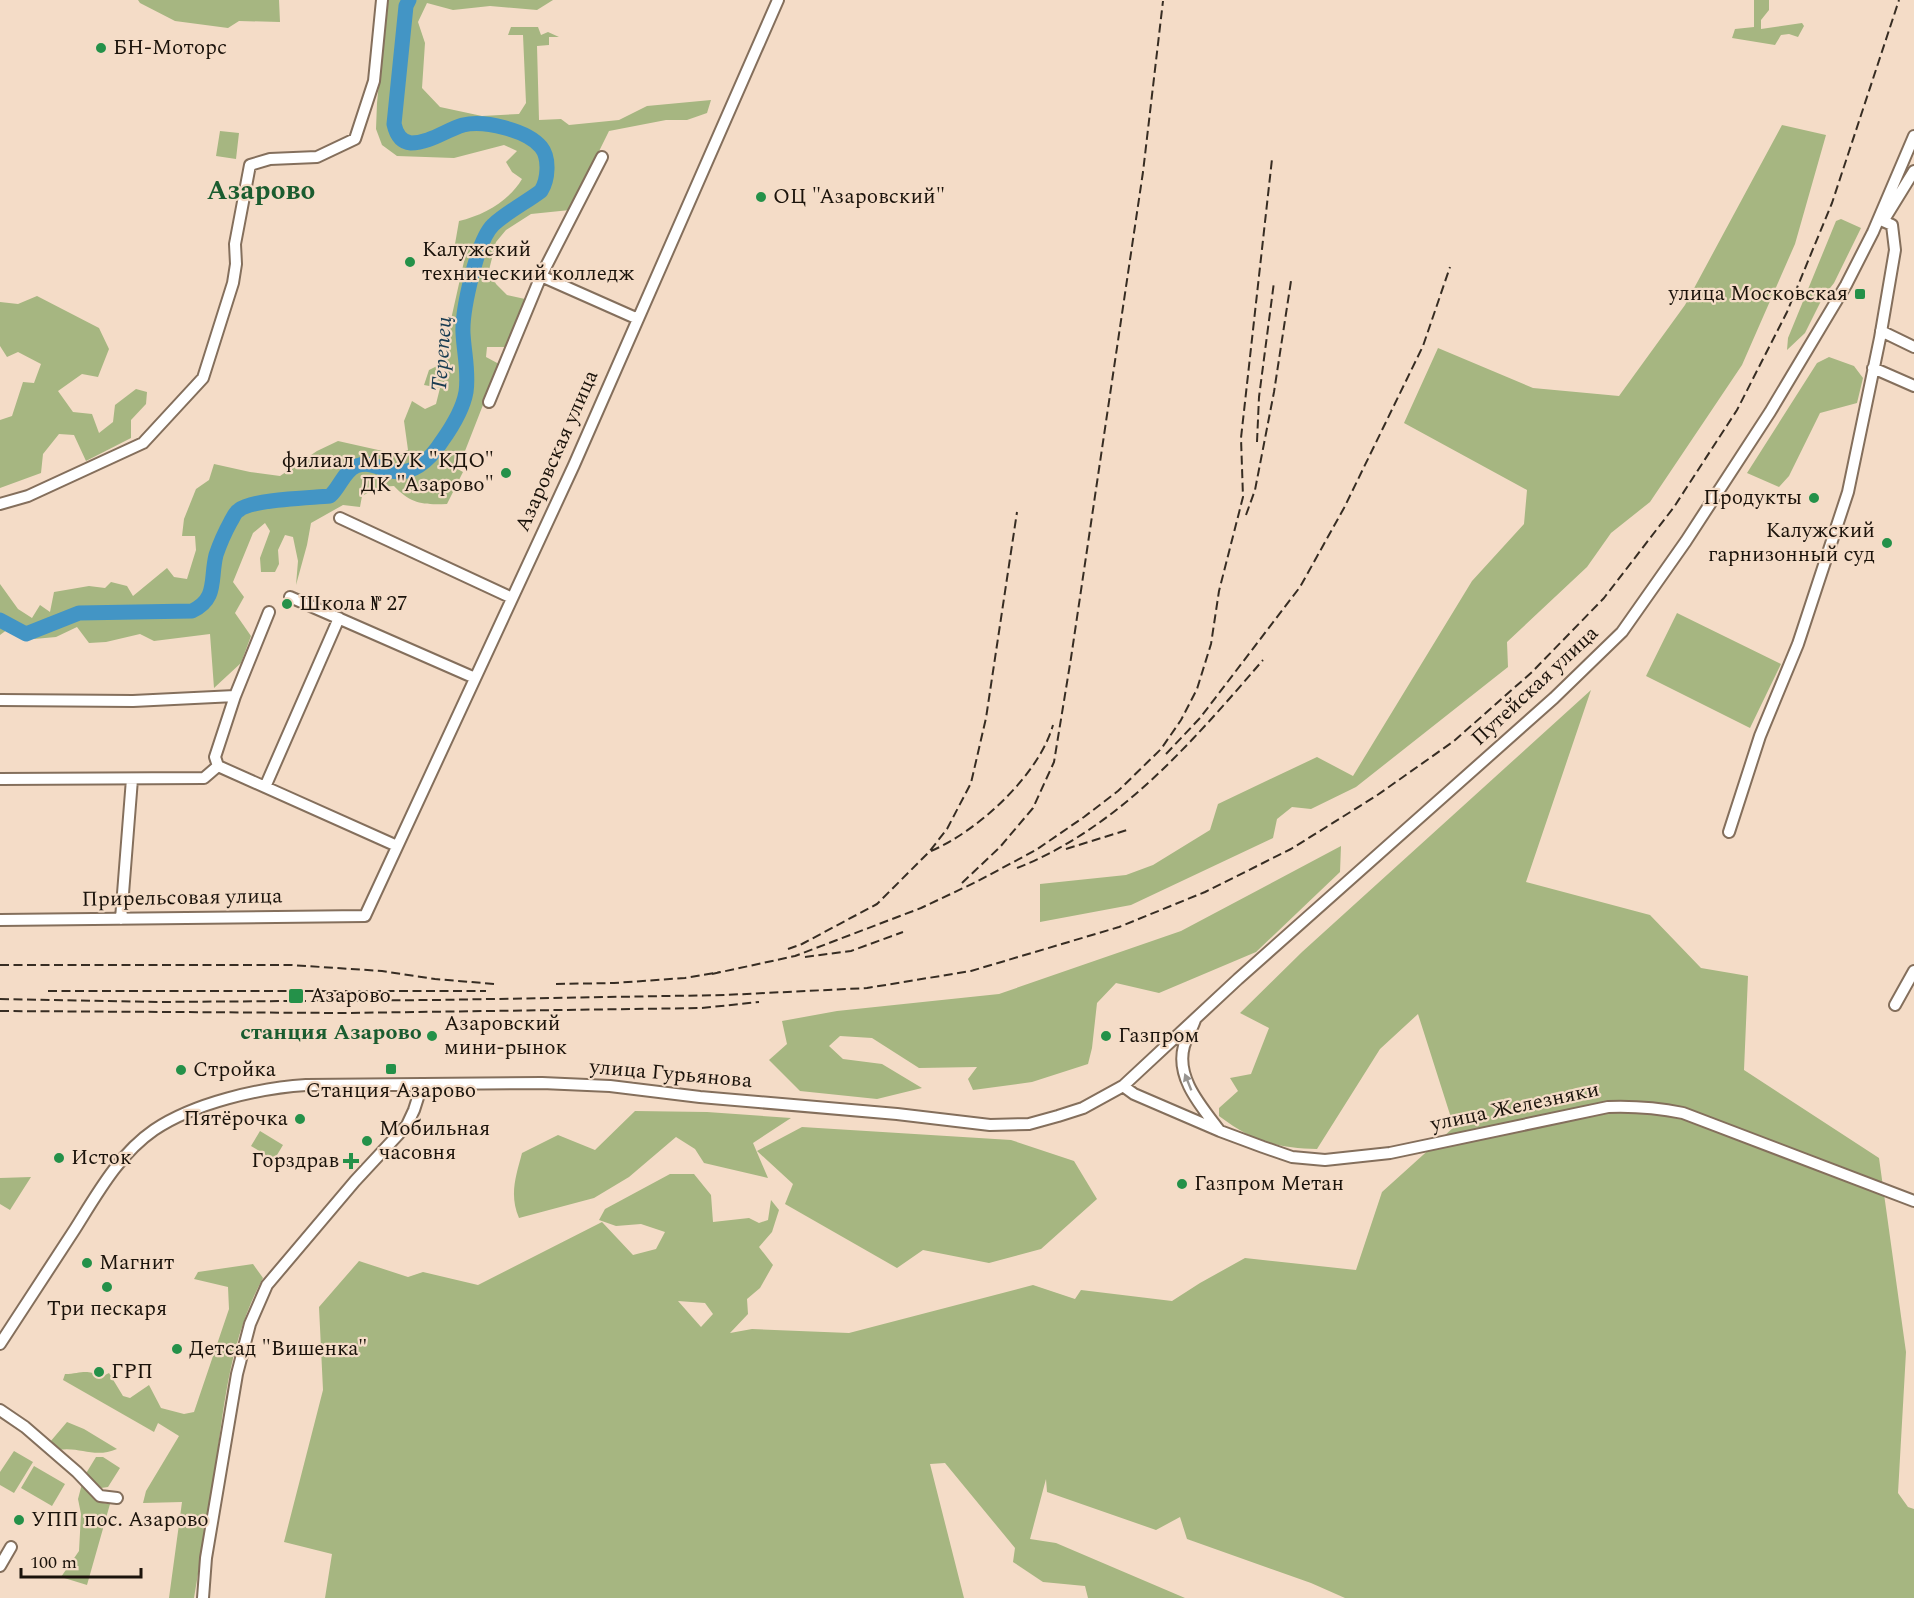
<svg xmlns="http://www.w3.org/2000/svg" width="1914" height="1598" viewBox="0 0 1914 1598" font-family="Spectral,serif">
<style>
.green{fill:#a6b681;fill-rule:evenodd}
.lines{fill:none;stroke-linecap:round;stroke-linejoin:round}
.river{stroke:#4395c5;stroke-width:15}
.minor-casing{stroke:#846f5c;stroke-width:14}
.minor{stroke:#fff;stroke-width:10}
.rail{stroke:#372d23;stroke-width:2;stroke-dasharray:9 4.5;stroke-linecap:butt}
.oneway{fill:#989591}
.poi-dot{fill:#249149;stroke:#f4dcc7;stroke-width:2}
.labels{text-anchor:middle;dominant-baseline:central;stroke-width:4.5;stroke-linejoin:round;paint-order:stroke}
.poi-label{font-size:21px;fill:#1b130b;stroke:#f4dcc7;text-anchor:start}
.street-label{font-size:21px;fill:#1b130b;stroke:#f4dcc7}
.water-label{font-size:22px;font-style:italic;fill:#193c51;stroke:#f4dcc7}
.neighbourhood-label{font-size:22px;font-weight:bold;fill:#1a5c2f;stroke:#f4dcc7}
.district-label{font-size:27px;font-weight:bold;fill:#1a5c2f;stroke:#f4dcc7}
</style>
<rect width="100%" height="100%" fill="#f4dcc7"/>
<path class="green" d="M138 0H279L280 22 239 21 228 28 175 21 140 3Z
M387 0H553L537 10 490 6 453 10 427 3 418 22 425 43 422 88 440 107 482 116 519 114 526 103 523 35H508L511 27H538L541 35 548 32 559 37H549V45L537 46 539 120 561 119 569 125 619 120 647 106 711 100 707 113 687 120H666L609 131 570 210 531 214 506 230 496 242 489 270 496 284 507 295 525 299 506 347H487L486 357 499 364 465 451 454 459V467L463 472 447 504C423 505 411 504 394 486L379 487 362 496 360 507 343 505 311 523 307 545 296 585 298 561 293 537 285 535 278 550 279 564 275 572H261L260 558 270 531 265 523 253 533 233 582 244 597 235 613 251 636 241 663 214 688 210 634 154 641 140 634 106 642 89 643 77 627 56 637 34 639 39 625 27 628 16 623 0 635V584L18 609 32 618 40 605 50 612 54 592 89 586 105 588 111 582 127 586 133 596 167 568 174 577 187 579 196 550 195 536H182L184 519 196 489 209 480 214 464 250 472 280 476 317 451 338 441 396 454 408 450 404 421 412 401 425 409 436 404 440 388 424 385 429 370 441 364 467 248 455 244 459 221C484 215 509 201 522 179L512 172 506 162 517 151 504 145 454 158 397 156 382 145 376 129 377 103Z
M1754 0H1769V10L1761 20V29L1802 23 1804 26 1798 37 1789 34 1781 35 1775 45 1732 38 1735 29 1754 27Z
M1782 125 1826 135 1795 244 1742 365 1650 502 1611 533 1587 567 1507 642 1508 667 1356 787 1311 809 1292 807 1277 819 1273 838 1131 905 1040 922V884L1126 875 1153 865 1210 830 1218 804 1317 757 1353 776 1472 581 1524 524 1527 490 1404 423 1438 348 1533 388 1619 396 1685 305Z
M220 131 239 133 236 159 216 156Z
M1841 219 1861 228 1834 283 1823 297 1805 333 1787 350 1788 338 1836 221Z
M37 296 99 328 109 349 98 377 82 374 58 391 73 412 92 414 99 433 113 422 115 405 136 389 147 392 146 404 131 420V438L86 461 74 435 59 434 43 454 41 473 0 488V420L12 416 23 382 34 383 41 364 18 352 7 357 0 346V302L18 304Z
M1829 357 1854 366 1863 378 1857 403 1820 413 1789 476 1779 487 1747 473 1817 363Z
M1677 613 1781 664 1750 728 1646 676Z
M1591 690 1526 882 1650 915 1701 968 1748 976 1744 1070 1879 1158 1906 1352 1898 1493 1908 1507 1914 1509V1598H1345L1311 1583 1187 1539 1180 1517 1156 1530 1047 1492 1046 1479 1030 1539 1056 1543 1185 1598H1088L1085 1586 1043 1582 1013 1562 1015 1548 945 1463 930 1464 964 1598H325L332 1554 284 1542 323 1390 319 1307 359 1261 408 1277 423 1272 478 1285 602 1222 633 1255 656 1249 665 1232 641 1224 616 1226 599 1220 605 1209 670 1174H694L711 1195 713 1222 749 1218 759 1223 768 1220 771 1200 779 1210 772 1232 759 1247 773 1265 760 1288 747 1299 748 1314 730 1333 752 1329 849 1333 1033 1285 1075 1299 1081 1290 1172 1301 1200 1283 1245 1258 1356 1270 1382 1192 1454 1127 1418 1014 1380 1049 1317 1149C1276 1148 1252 1141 1219 1116V1108L1238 1091 1230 1078 1251 1074 1269 1028 1240 1013 1302 952ZM678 1301 705 1303 713 1314 701 1327Z
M1341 846 1340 872 1256 952 1159 993 1116 983 1097 1003 1092 1048 1088 1064 1032 1082 973 1090 968 1079 977 1067 919 1068 872 1038 840 1036 829 1046 843 1059 882 1064 922 1088 877 1099 800 1091 769 1060 787 1044 782 1021 837 1011 999 994 1181 931Z
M635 1111 707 1112 791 1118 753 1143 768 1178 704 1163 695 1149 676 1137 629 1177 594 1198 519 1218C509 1195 516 1176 522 1153L558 1135 595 1150Z
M802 1127 1011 1140 1074 1161 1097 1199 1041 1249 989 1263 923 1250 897 1268 785 1204 793 1184 757 1151Z
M260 1131 283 1145 274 1160 251 1146Z
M31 1177 10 1210 0 1204V1178Z
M253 1264 263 1278C230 1339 224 1404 215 1472 208 1514 201 1556 194 1598H169L182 1502 143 1503 146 1491 179 1436 158 1423 154 1432 63 1380 65 1374C81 1374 86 1368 101 1377L109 1373 123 1396 130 1398 149 1385 161 1408 184 1414 194 1412 229 1309 228 1287 194 1279 198 1272Z
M67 1422 84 1429 117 1449C94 1459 80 1446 58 1450L50 1442Z
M14 1451 33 1462 14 1493 0 1485V1472Z
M96 1457H103L120 1468 108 1487 101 1488 85 1475Z
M34 1466 65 1484 52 1506 21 1488Z
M83 1480 103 1503 110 1504 87 1585 61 1577 79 1551 81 1514 78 1499Z"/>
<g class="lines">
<path class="river" d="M0 620 26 634 79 613 192 611C218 599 210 579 216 555 220 543 225 532 231 521 233 518 235 512 239 510 253 499 309 498 330 496 340 487 344 471 356 466 368 462 376 466 387 470 411 478 430 460 442 441 452 427 463 409 466 392 469 372 464 353 463 333 462 311 477 240 493 225 504 214 528 201 541 191 548 180 550 158 541 147 527 130 484 120 463 125 446 130 430 143 411 143 400 142 396 133 394 124L406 6 409 0"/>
<defs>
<path id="minor" d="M1885 218 1914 171
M541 276 638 319
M1881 331 1914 347
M1873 368 1914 386
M489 402 541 276 602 157
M0 504 28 496 143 443 203 378 233 283 236 264 235 244 250 165 270 159 317 157 355 139 374 81 382 0
M340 518 512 598
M290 597 475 678
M0 700 133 701 235 696
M218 766 215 757 235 696 269 612
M0 779 204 778 218 766 397 846
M265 787 339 618
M1729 832 1760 736 1798 644 1848 492 1880 338 1895 250 1892 225 1883 221
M121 919 132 779
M0 920 365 916 574 465 778 0
M1895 1005 1914 971
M1195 1020C1192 1029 1187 1037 1184 1046 1175 1078 1202 1107 1219 1130
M1123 1086 1134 1094 1220 1131 1263 1147 1292 1157 1325 1160 1390 1153 1608 1107C1633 1106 1658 1108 1683 1113L1914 1201
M0 1344C25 1306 50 1267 75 1229 97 1194 119 1154 154 1130 194 1103 259 1088 306 1085L542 1083 610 1086 700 1097 897 1114 990 1125 1029 1124 1058 1116 1083 1108 1123 1086 1238 979 1554 698 1622 632 1686 541 1770 412 1846 285 1873 232 1914 136
M0 1410 25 1427 77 1472 100 1496 117 1498
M0 1566 11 1547
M203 1598 206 1558 237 1374 250 1324 267 1285 355 1181 407 1125 414 1110 422 1085"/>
</defs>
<use href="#minor" class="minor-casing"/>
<use href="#minor" class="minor"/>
<path class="rail" d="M1257 442 1259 397 1274 282
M1246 515 1255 490 1274 392 1291 281
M1166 754 1200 718 1300 587 1344 508 1423 346 1450 267
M1066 849 1127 830
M931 851C978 831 1039 775 1053 725
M1017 868C1119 828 1193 741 1263 660
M962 883 1000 847 1033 808 1054 762 1071 658 1143 172 1163 1
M788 949 802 944 877 904 929 852 947 829 971 783 986 718 1017 512
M805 957 851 951 903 932
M0 965H291L382 971 435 979 495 984
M712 974 795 956 921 908 976 882 1036 850 1084 817 1118 791 1161 749 1181 720 1197 689 1211 644 1219 591 1243 497 1241 438 1272 159
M556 984 614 983 685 978 720 972
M48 991H486
M0 999 157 1002 435 1000 725 995 867 988 971 971 1119 927 1205 892 1291 849 1376 796 1454 741 1532 672 1604 598 1674 507 1737 410 1787 312 1832 203 1899 0
M0 1011 342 1013 702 1008 759 1002"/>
</g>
<defs><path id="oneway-solid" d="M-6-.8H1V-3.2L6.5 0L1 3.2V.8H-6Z" transform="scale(1.5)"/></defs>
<use class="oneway" href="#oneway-solid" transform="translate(1188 1082) rotate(-112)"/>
<g class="poi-dot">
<circle cx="101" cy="48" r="6"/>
<circle cx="761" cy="197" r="6"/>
<circle cx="410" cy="262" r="6"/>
<rect x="1854" y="288" width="12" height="12" rx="3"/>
<circle cx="506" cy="473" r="6"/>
<circle cx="1814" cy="498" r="6"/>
<circle cx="1887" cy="543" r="6"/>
<circle cx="287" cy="604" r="6"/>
<rect x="288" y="988" width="16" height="16" rx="3"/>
<circle cx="432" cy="1036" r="6"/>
<circle cx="1106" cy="1036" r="6"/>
<rect x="385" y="1063" width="12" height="12" rx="3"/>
<circle cx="181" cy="1070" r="6"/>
<circle cx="300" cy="1119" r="6"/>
<circle cx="367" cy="1141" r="6"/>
<circle cx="59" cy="1158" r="6"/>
<path d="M348 1152h6v6h6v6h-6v6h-6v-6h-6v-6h6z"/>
<circle cx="1182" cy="1184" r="6"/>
<circle cx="87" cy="1263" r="6"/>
<circle cx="107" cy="1287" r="6"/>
<circle cx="177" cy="1349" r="6"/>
<circle cx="99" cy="1372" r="6"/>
<circle cx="19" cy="1520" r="6"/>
</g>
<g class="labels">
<g class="poi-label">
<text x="113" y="48">БН-Моторс</text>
<text x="773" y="197">ОЦ "Азаровский"</text>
<text x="422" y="250">Калужский<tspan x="422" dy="24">технический колледж</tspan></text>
<text x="1848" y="294" text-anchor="end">улица Московская</text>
<text x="494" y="461" text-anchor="end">филиал МБУК "КДО"<tspan x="494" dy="24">ДК "Азарово"</tspan></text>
<text x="1802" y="498" text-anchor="end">Продукты</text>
<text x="1875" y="531" text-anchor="end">Калужский<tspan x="1875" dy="24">гарнизонный суд</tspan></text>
<text x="299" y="604">Школа № 27</text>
<text x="310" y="996">Азарово</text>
<text x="444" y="1024">Азаровский<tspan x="444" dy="24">мини-рынок</tspan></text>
<text x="1118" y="1036">Газпром</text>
<text x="193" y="1070">Стройка</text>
<text x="391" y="1091" text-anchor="middle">Станция Азарово</text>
<text x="288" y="1119" text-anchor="end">Пятёрочка</text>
<text x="379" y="1129">Мобильная<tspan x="379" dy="24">часовня</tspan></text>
<text x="71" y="1158">Исток</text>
<text x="339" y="1161" text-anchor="end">Горздрав</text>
<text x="1194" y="1184">Газпром Метан</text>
<text x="99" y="1263">Магнит</text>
<text x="107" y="1309" text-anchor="middle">Три пескаря</text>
<text x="189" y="1349">Детсад "Вишенка"</text>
<text x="111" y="1372">ГРП</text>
<text x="31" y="1520">УПП пос. Азарово</text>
</g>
<g class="street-label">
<text transform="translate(557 451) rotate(-66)">Азаровская улица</text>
<text transform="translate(1535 686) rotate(-43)">Путейская улица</text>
<text transform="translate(182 898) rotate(-1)">Прирельсовая улица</text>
<text transform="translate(671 1074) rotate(5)">улица Гурьянова</text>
<text transform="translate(1515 1107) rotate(-12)">улица Железняки</text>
</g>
<g class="water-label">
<text transform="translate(442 354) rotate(-86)">Терепец</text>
</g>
<g class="neighbourhood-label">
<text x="331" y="1032">станция Азарово</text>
</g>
<g class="district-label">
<text x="261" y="191">Азарово</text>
</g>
</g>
<path d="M21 1568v9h120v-9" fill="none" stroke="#1b130b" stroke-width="3"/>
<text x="30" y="1568" font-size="18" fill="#1b130b" stroke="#f4dcc7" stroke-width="4.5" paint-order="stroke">100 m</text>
</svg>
